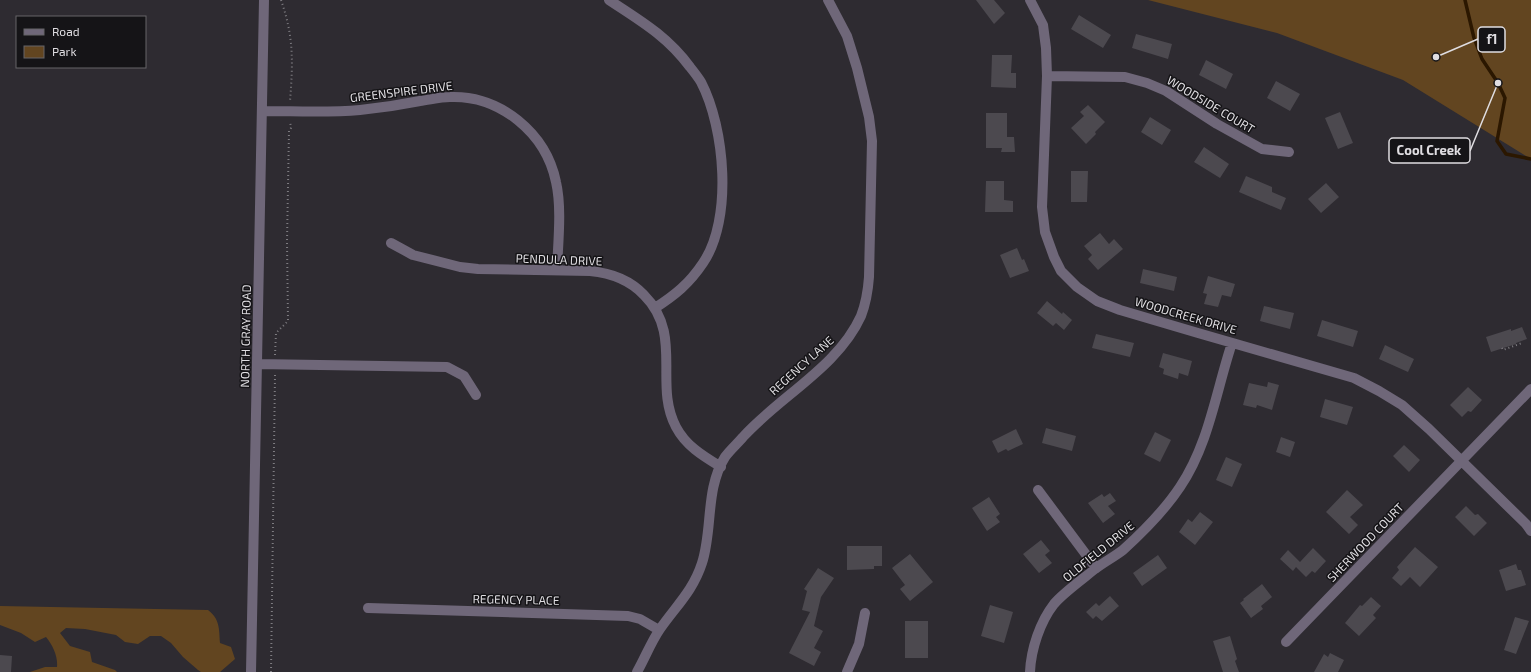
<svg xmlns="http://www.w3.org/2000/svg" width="1531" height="672" viewBox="0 0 1531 672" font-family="'Exo 2',sans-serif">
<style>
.green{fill:#624520}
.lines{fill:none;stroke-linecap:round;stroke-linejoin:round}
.stream{stroke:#2b1700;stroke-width:3.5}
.building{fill:#4c494f}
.path{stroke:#7e7c81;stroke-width:2;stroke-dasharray:1 3;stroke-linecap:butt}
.minor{stroke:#6f6779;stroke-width:10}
.labels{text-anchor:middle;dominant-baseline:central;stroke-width:3;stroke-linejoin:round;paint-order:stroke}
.street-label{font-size:12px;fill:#dfdde1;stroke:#151417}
.leader{fill:none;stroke:#dfdde1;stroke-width:1.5}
.callout-dot{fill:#dfdde1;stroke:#151417;stroke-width:1.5}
.callout{fill:#151417;stroke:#dfdde1;stroke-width:1.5}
.callout-label{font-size:13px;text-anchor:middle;font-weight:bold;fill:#dfdde1}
</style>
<rect width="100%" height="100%" fill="#2e2b31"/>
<path class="green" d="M1148 0H1531V159L1403 80 1277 33Z
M0 606 208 610C220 619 219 629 220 643L231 647 235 659 220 672H201L198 670 183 657 171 643 161 636H150L138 644 125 642 116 635 85 629 66 628 60 633 70 646 90 652 92 662 115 670 117 672H30L45 667H57C58 656 53 646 46 637L35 642 21 633 0 625Z"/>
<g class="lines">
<path class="stream" d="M1465 0 1474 38 1482 59 1498 83 1505 98 1497 141 1506 154 1531 159"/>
</g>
<path class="building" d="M976 0H994L1005 13 994 24Z
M1079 15 1111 35 1103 48 1071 29Z
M1136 34 1172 44 1168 59 1132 48Z
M992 55H1012L1011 73H1016V88L991 87Z
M1206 60 1233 74 1226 89 1199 75Z
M1276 81 1300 94 1290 111 1267 98Z
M1088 105 1105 122 1095 132 1096 134 1086 144 1071 128 1084 116 1080 112Z
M1340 112 1353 143 1338 149 1325 118Z
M986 113H1007V137H1014L1015 152H1001L1002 148H986Z
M1150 117 1171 130 1162 145 1141 132Z
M1204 147 1229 164 1220 178 1194 162Z
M1071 171H1088L1087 202H1071Z
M1246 176 1272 187V192L1286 198 1281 210 1239 192Z
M986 181H1004V200L1013 201V212H985Z
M1326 183 1339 197 1321 213 1308 199Z
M1100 233 1109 244 1114 239 1123 249 1098 270 1088 259 1092 255 1084 246Z
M1017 248 1022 260 1024 259 1029 271 1010 278 1000 255Z
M1143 269 1177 277 1174 291 1140 283Z
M1208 276 1235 284 1231 297 1222 295 1218 307 1204 304 1207 294 1203 293Z
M1047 301 1062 314 1063 312 1072 320 1064 330 1056 323 1053 326 1037 313Z
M1264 306 1294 313 1290 329 1260 321Z
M1322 320 1358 331 1353 347 1317 336Z
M1522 327 1527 339 1516 343V344L1491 352 1486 337 1511 329V331Z
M1096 334 1134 343 1130 357 1092 348Z
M1385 345 1414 359 1408 372 1379 359Z
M1163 353 1192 361 1188 376 1179 373 1178 379 1163 374 1164 369 1159 367Z
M1268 382 1279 385 1272 410 1257 405 1256 408 1243 405 1249 383 1267 387Z
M1468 387 1482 400 1471 412 1468 411 1462 417 1450 405Z
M1325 399 1353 407 1347 425 1320 417Z
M1046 428 1076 436 1072 451 1042 443Z
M1016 429 1023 444 1008 451 1006 449 998 453 992 441Z
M1155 432 1171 440 1160 462 1144 454Z
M1281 437 1295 442 1290 457 1276 452Z
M1404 445 1420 460 1409 472 1393 456Z
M1226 457 1242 464 1232 487 1216 480Z
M1347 490 1363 505 1350 517 1358 525 1349 534 1326 512Z
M1110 493 1116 501 1108 506 1115 514 1103 523 1088 503 1102 494 1104 497Z
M989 497 1000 514 996 517 1000 522 987 531 972 508Z
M1466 506 1475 515 1478 514 1487 523 1474 536 1455 517Z
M1200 512 1213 522 1195 545 1179 532 1188 519 1192 522Z
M1041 540 1050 551 1045 555 1052 563 1039 573 1023 554Z
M847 546H882V566H874V569L847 570Z
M1415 547 1438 567 1420 587 1410 577 1401 586 1392 578 1399 570 1397 567Z
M1313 548 1326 561 1315 573 1312 571 1306 577 1296 567 1293 571 1280 559 1288 550 1300 562Z
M910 554 933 582 910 601 900 589 905 585 892 568Z
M1158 555 1167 568 1142 586 1133 573Z
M1516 564 1518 570H1521L1526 585 1506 591 1499 570Z
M818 568 834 578 821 597 814 626 823 631 814 648 821 652 814 666 789 653 810 612 802 610 807 591 804 589Z
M1262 584 1272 597 1261 606 1263 609 1251 618 1240 603 1244 600 1243 599Z
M1110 596 1119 606 1102 621 1096 616 1093 619 1086 612 1096 603 1099 606Z
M1371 597 1381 606 1373 615 1376 618 1359 636 1345 623 1360 605 1362 606Z
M990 605 1013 612 1004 643 981 636Z
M1515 617 1529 621 1516 654 1504 650Z
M905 621H928V658H905Z
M1230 636 1237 659 1235 661 1239 672H1223L1213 641Z
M1330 653 1344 660 1338 672H1314L1324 654 1328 657Z
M0 655 12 656 11 672H0Z"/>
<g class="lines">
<path class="path" d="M281 0C294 37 293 63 290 101
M1502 348 1503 350 1522 343
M275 355 276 333 288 321 287 242 289 130 291 128 290 121
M271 672 275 375"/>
<path class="minor" d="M609 0C641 21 667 36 690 67 694 72 698 77 701 82 725 128 733 219 703 263 689 284 675 295 655 308
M1030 0 1043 25 1046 48 1047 76 1042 207 1045 232 1054 257 1061 271 1077 287 1097 301 1120 310 1198 333 1354 378 1379 391 1402 405 1429 429 1526 524 1531 531
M1047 76 1125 77 1147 83 1166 91 1217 124 1262 149 1289 152
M263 111C295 111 327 113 360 110 380 108 400 105 420 101 429 100 440 97 450 97 500 95 546 133 556 182 562 208 558 243 557 270
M391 243 413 255 460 267 478 269 590 271C611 273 629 279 644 295 684 335 653 384 676 427 686 446 703 456 721 467
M257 364 447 367 464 376 476 395
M1038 490 1096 568
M368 608 628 616 640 619 659 630
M1286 642 1531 389
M251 672 264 0
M637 672C645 658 651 642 660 629 676 606 693 591 702 563 713 529 705 489 725 457 730 450 738 443 743 437 780 396 838 367 861 316 866 303 868 291 869 277L872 141 869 117 857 68 847 36 828 0
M847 672 859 644 865 613
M1030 672C1031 649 1040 622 1054 604 1063 593 1084 578 1095 569 1104 562 1114 557 1123 550 1144 531 1164 511 1180 487 1209 444 1216 391 1232 343"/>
</g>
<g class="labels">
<g class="street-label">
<text transform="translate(401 91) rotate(-7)">GREENSPIRE DRIVE</text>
<text transform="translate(1211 104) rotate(31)">WOODSIDE COURT</text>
<text transform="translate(559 259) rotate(2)">PENDULA DRIVE</text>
<text transform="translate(1186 315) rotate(16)">WOODCREEK DRIVE</text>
<text transform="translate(245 336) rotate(-89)">NORTH GRAY ROAD</text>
<text transform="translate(801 365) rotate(-42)">REGENCY LANE</text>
<text transform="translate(1365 542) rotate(-46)">SHERWOOD COURT</text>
<text transform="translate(1098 551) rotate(-39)">OLDFIELD DRIVE</text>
<text transform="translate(516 599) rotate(1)">REGENCY PLACE</text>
</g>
</g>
<path class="leader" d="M1436 57L1478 39M1498 83L1470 151"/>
<g class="callout-dot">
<circle cx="1436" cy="57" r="4"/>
<circle cx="1498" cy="83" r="4"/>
</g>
<g class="callout">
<rect x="1478" y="27" width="27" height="25" rx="4"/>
<rect x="1389" y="138" width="81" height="25" rx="4"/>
</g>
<g class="callout-label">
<text x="1492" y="44">f1</text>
<text x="1429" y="155">Cool Creek</text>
</g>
<rect x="16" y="16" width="130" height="52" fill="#151417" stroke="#666468"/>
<rect x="24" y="29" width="20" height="6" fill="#6f6779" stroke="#666468"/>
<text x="52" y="36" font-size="12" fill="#dfdde1">Road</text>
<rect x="24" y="46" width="20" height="12" fill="#624520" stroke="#666468"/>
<text x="52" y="56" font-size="12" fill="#dfdde1">Park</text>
</svg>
